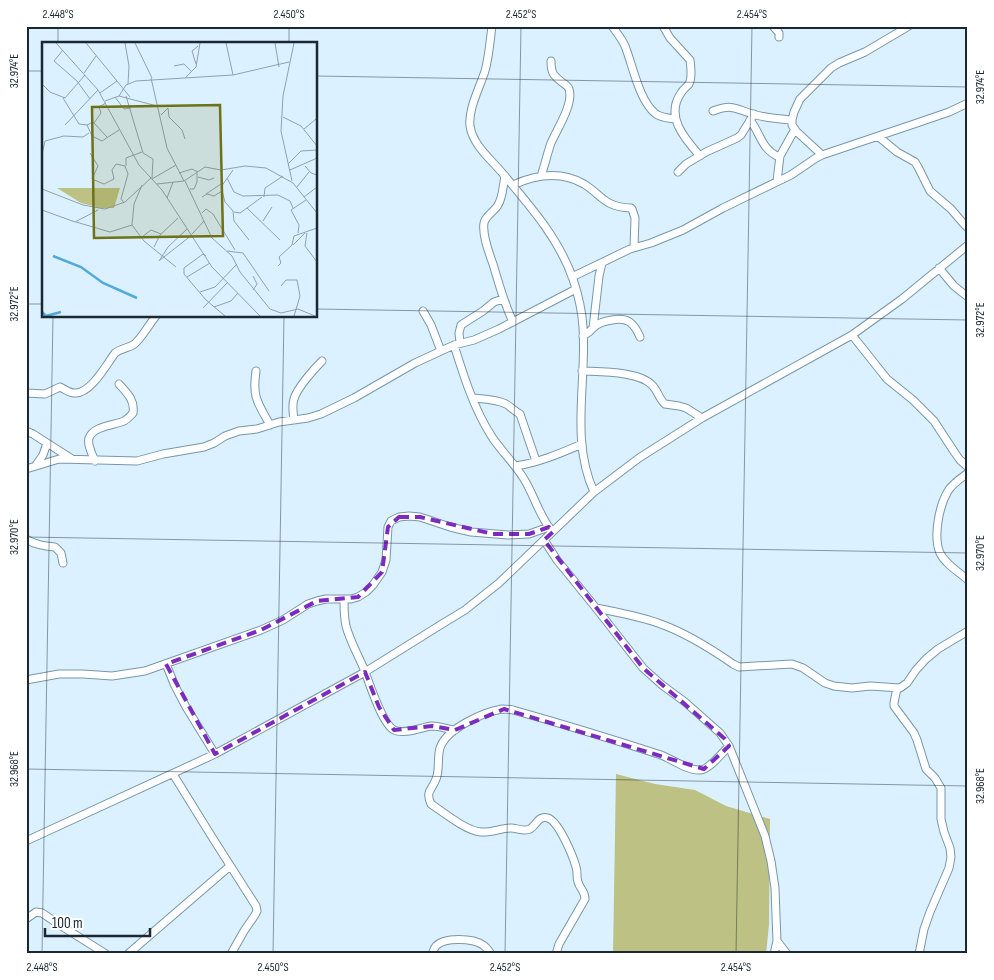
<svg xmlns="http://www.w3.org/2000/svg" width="994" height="980" viewBox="0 0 994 980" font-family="'Sofia Sans Condensed',sans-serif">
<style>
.green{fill:#bdc183}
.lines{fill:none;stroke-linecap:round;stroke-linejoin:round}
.minor-casing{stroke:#7697ac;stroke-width:9}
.minor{stroke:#fff;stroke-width:7}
.marked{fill:none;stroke:#7b2cbf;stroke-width:4;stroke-dasharray:10 6;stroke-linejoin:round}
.ticks{fill:none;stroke:#1b2831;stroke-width:1;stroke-opacity:0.45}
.inset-river{fill:none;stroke:#52a9db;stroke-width:2.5}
.inset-road{fill:none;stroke:#8fa1ad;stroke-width:1}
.view{fill:#6e7117;fill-opacity:0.15;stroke:#6e7117;stroke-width:2.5}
.inset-edge{fill:none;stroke:#1b2831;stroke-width:2.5}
.neatline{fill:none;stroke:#1b2831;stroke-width:2}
.ticks-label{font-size:12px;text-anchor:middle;fill:#1b2831}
</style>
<rect width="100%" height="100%" fill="#dcf1ff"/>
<path class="green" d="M616 774 655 784 695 790 726 806 770 819 769 925 766 954H613Z"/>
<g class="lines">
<defs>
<path id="minor" d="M492 26C490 41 489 57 485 71 480 87 468 109 470 126 473 146 492 160 504 175 531 207 559 239 573 279 578 294 582 310 583 327 587 381 570 440 594 492
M612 26C617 33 622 39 625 46 633 66 639 101 656 114 662 118 669 118 675 119
M663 26 670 38 690 60C691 67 692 78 689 84 687 87 683 89 681 93 665 116 684 138 700 156
M773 26 779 33V37
M713 111C735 103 736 110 756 115 767 118 780 119 792 120
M750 120C761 134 761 149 779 157
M879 137 897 152 915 162 918 167 930 191 951 209 963 223 968 228
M822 155 796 131 792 125V120L794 112 800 99 831 68 839 63 865 52 909 26
M678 172 686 164 706 152 737 138 741 135 754 114
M505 176C503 185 503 197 498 205 495 211 485 216 484 223 482 235 489 253 493 264 499 284 504 303 513 322
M541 176C545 165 547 154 551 143 557 129 574 104 569 89 568 86 566 85 563 83 554 76 551 74 551 61
M777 181 780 156 795 129
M513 185C535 175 561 171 584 184 603 196 604 207 631 208L632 209 635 218 634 247
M939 268 954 286 968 297
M572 277 630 249 651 243 683 230 723 208 791 175 816 158 822 155 914 124 949 112 968 103
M423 311 431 325 441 351
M593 328C598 323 604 321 612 320 628 317 634 323 640 337
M852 335 887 379 913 400 934 421 955 453 960 460 968 467
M583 336 589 332 593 328 599 276 602 263
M460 343 459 333 461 325 483 311 494 302 503 299
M454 345C464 377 474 409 492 437 502 452 515 464 524 479 534 495 539 515 551 530
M256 371C252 398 258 403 270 425
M582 371C600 372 639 371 652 385 658 391 659 399 665 404L679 406 686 408 702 418
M26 393 45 394 60 387C65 389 69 393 74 393 90 395 107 364 115 353 120 349 127 348 133 345 141 340 149 324 156 316
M473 398C484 399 496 399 506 404 511 407 514 411 520 414L536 461
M294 419C293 413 292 405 294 399 297 388 314 369 322 361
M26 431 33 434 72 459
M95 461C92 454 87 444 89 438 93 426 115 425 124 421 128 419 130 416 133 413 135 400 127 393 119 384
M36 465 43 455 47 443
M515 466C538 463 561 453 582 444
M26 469 59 459 137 461 163 454 204 447 214 443 225 436 239 431 257 429 279 422 308 418 321 414 354 398 415 363 454 345 474 340 499 329 576 289
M968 473C961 478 952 484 948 491 939 506 933 537 940 553 945 564 959 572 968 580
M26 539C35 545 45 546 55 547L61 553 63 563
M544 540 557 560 596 608 643 668 662 685 685 702 720 733 729 746 765 836 771 861 775 888 776 916 777 941 774 954
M344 600C344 609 344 617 346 626 350 641 358 655 364 669 369 682 382 724 394 730 405 735 421 727 432 726 439 726 447 729 455 730
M596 608C617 612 638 616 658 623 684 632 710 648 733 664L739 667 792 664 803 668 825 683 834 686 852 688 870 686 900 688 907 683 916 670 926 659 938 649 968 631
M166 664 175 686 186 707 215 754
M26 680 59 674H83L112 676 145 671 261 630 283 620 308 604 317 601 326 599H351L358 597 366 592 373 585 382 572 386 560 388 527 391 521 399 517 409 516 420 517 450 527 471 532 508 535 529 534 549 527
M897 688 894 703V706L914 733 917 740 926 769 935 778 941 788V819L944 832 950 848 951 857 949 868 930 912 924 929 919 954
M173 774 212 837 256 906 257 911 255 915 244 931 231 954
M26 841 215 754 365 672 442 624 465 610 499 583 594 492 639 458 702 418 852 335 902 299 968 245
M26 919 36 912 42 913 63 927 106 954
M777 941 787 954
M128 954 230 866
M432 954C433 952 434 948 436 946 444 937 473 938 483 945 486 947 489 951 491 954
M556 954 559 944 585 899C585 891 580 889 578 882 576 877 578 872 576 867 573 856 559 822 548 818 538 815 537 825 530 829 524 832 517 828 511 828 501 828 491 833 481 832 466 831 443 812 431 804 425 791 432 790 436 779 440 770 437 758 440 748 446 729 483 712 502 709 506 709 509 709 513 710 563 724 612 739 661 755 672 759 688 771 700 770 709 770 723 752 729 746"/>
</defs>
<use href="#minor" class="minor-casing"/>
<use href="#minor" class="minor"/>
</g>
<path class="marked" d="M399 517H420L493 534H529L549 527 553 532 544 540 643 668 725 739 729 746 704 769 504 709 455 730 432 726 394 730 379 707 365 672 215 754 166 664 261 630 317 601 358 597 382 572 388 527Z"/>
<path class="ticks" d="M58 44V26M289 44V26M26 71H44M316 76 968 87M26 304H44M316 309 968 320M26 537 968 553M26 769 968 786M42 954 53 316M273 954 284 316M505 954 521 26M736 954 752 26M968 954V943"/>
<g transform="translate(42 42)">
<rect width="275" height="275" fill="#dcf1ff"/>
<path d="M15 146H78L72 166H59L39 161Z" fill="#bdc183"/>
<path class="inset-river" d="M11 214 39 225 61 241 95 256M0 270 4 274 19 270"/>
<path class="inset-road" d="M14 1 56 48 97 123 120 148 170 225 218 274M44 1 88 55M83 1 87 24 86 42M93 1 110 36M184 1 191 33M233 1 237 25M21 8 12 19 35 39 48 57M154 22 150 9 156 4M132 24 142 22 149 29M42 31 54 14M109 36 125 106 142 139M143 36 154 25 158 1M0 42 8 50 23 56 43 33M58 51 75 39M77 54 115 64M84 54 101 111 111 117 110 136M73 55 82 67 89 66M21 56 37 82 45 83 50 94 60 99 77 88M63 59 77 54 84 43 94 39 191 33 247 20M119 73 126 66 127 75 140 88 143 97M241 75 259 84 275 104M52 81 59 71 57 65 64 61M23 83 56 48M45 83 51 80 65 95M262 87 274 77M48 111 56 124 50 137 62 142 72 137 70 128 74 122 83 124 86 132 79 157 82 161M0 112 3 99 22 94 41 95 47 91M246 122 259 109 275 108M84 124V116L100 110M263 124 269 131 275 133M191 128 179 145 183 160 191 169 192 179 207 198M248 128 275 116M137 131 150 127 156 130M156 135 167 138 172 136M185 136 192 150 201 154 236 153 248 159 251 166M110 137 134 123M143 139 170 196 190 214 198 230 228 267 239 271 256 267 273 274M250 139 239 89 241 54 252 1M115 142 142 139 163 125 179 128 203 124 224 126 251 141 275 171M100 143 92 162 90 183 102 199 134 225M255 145 267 130M0 147 41 163 63 167 83 160 109 136M148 147H152L155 140V131M164 152 179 142M160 155 165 152 172 154 180 149M222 155 223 146 241 134M262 155 275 145M125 156 131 140M205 166 220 155M0 168 33 180 56 168M192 170 198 171 205 166 238 198M160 171 164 167 171 172 193 208M221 179 230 165M34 180 68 190 90 183M256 191 257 183 249 168 264 158M265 191 263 204 275 220M150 192 162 179M100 195 109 188 119 192M251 203 263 191M112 205 118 193 136 176M185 209 201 211 227 249M164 214 161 212 142 226V232L164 258 183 274M118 218 150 193M117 219 126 205 145 187M236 224 239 221 237 215 250 203 252 194 275 186M211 234 215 242 211 248M145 235 168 221M239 244 244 238H255L258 254 252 274M158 250 173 245 195 222M172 265 189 259 196 251M161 266 186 240"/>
<path class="view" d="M178 63 181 194 52 196 50 65Z"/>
<rect width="275" height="275" class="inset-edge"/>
</g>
<rect width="994" height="980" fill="none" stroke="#ffffff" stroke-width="55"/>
<path d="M45 928v8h105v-8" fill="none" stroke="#1b2831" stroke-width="2.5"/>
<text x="52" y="928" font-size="15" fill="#1b2831" stroke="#ffffff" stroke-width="4" paint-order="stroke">100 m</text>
<rect x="28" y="28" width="938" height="924" class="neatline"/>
<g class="ticks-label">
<text x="58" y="18">2.448°S</text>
<text x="289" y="18">2.450°S</text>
<text x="521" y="18">2.452°S</text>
<text x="752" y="18">2.454°S</text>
<text transform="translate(14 71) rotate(-90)" y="4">32.974°E</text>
<text transform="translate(980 87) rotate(-90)" y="4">32.974°E</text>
<text transform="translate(14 304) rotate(-90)" y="4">32.972°E</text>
<text transform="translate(980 320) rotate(-90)" y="4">32.972°E</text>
<text transform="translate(14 537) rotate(-90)" y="4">32.970°E</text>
<text transform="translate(980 553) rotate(-90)" y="4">32.970°E</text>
<text transform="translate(14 769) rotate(-90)" y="4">32.968°E</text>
<text transform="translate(980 786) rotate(-90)" y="4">32.968°E</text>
<text x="42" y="971">2.448°S</text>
<text x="273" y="971">2.450°S</text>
<text x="505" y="971">2.452°S</text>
<text x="736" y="971">2.454°S</text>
</g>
</svg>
